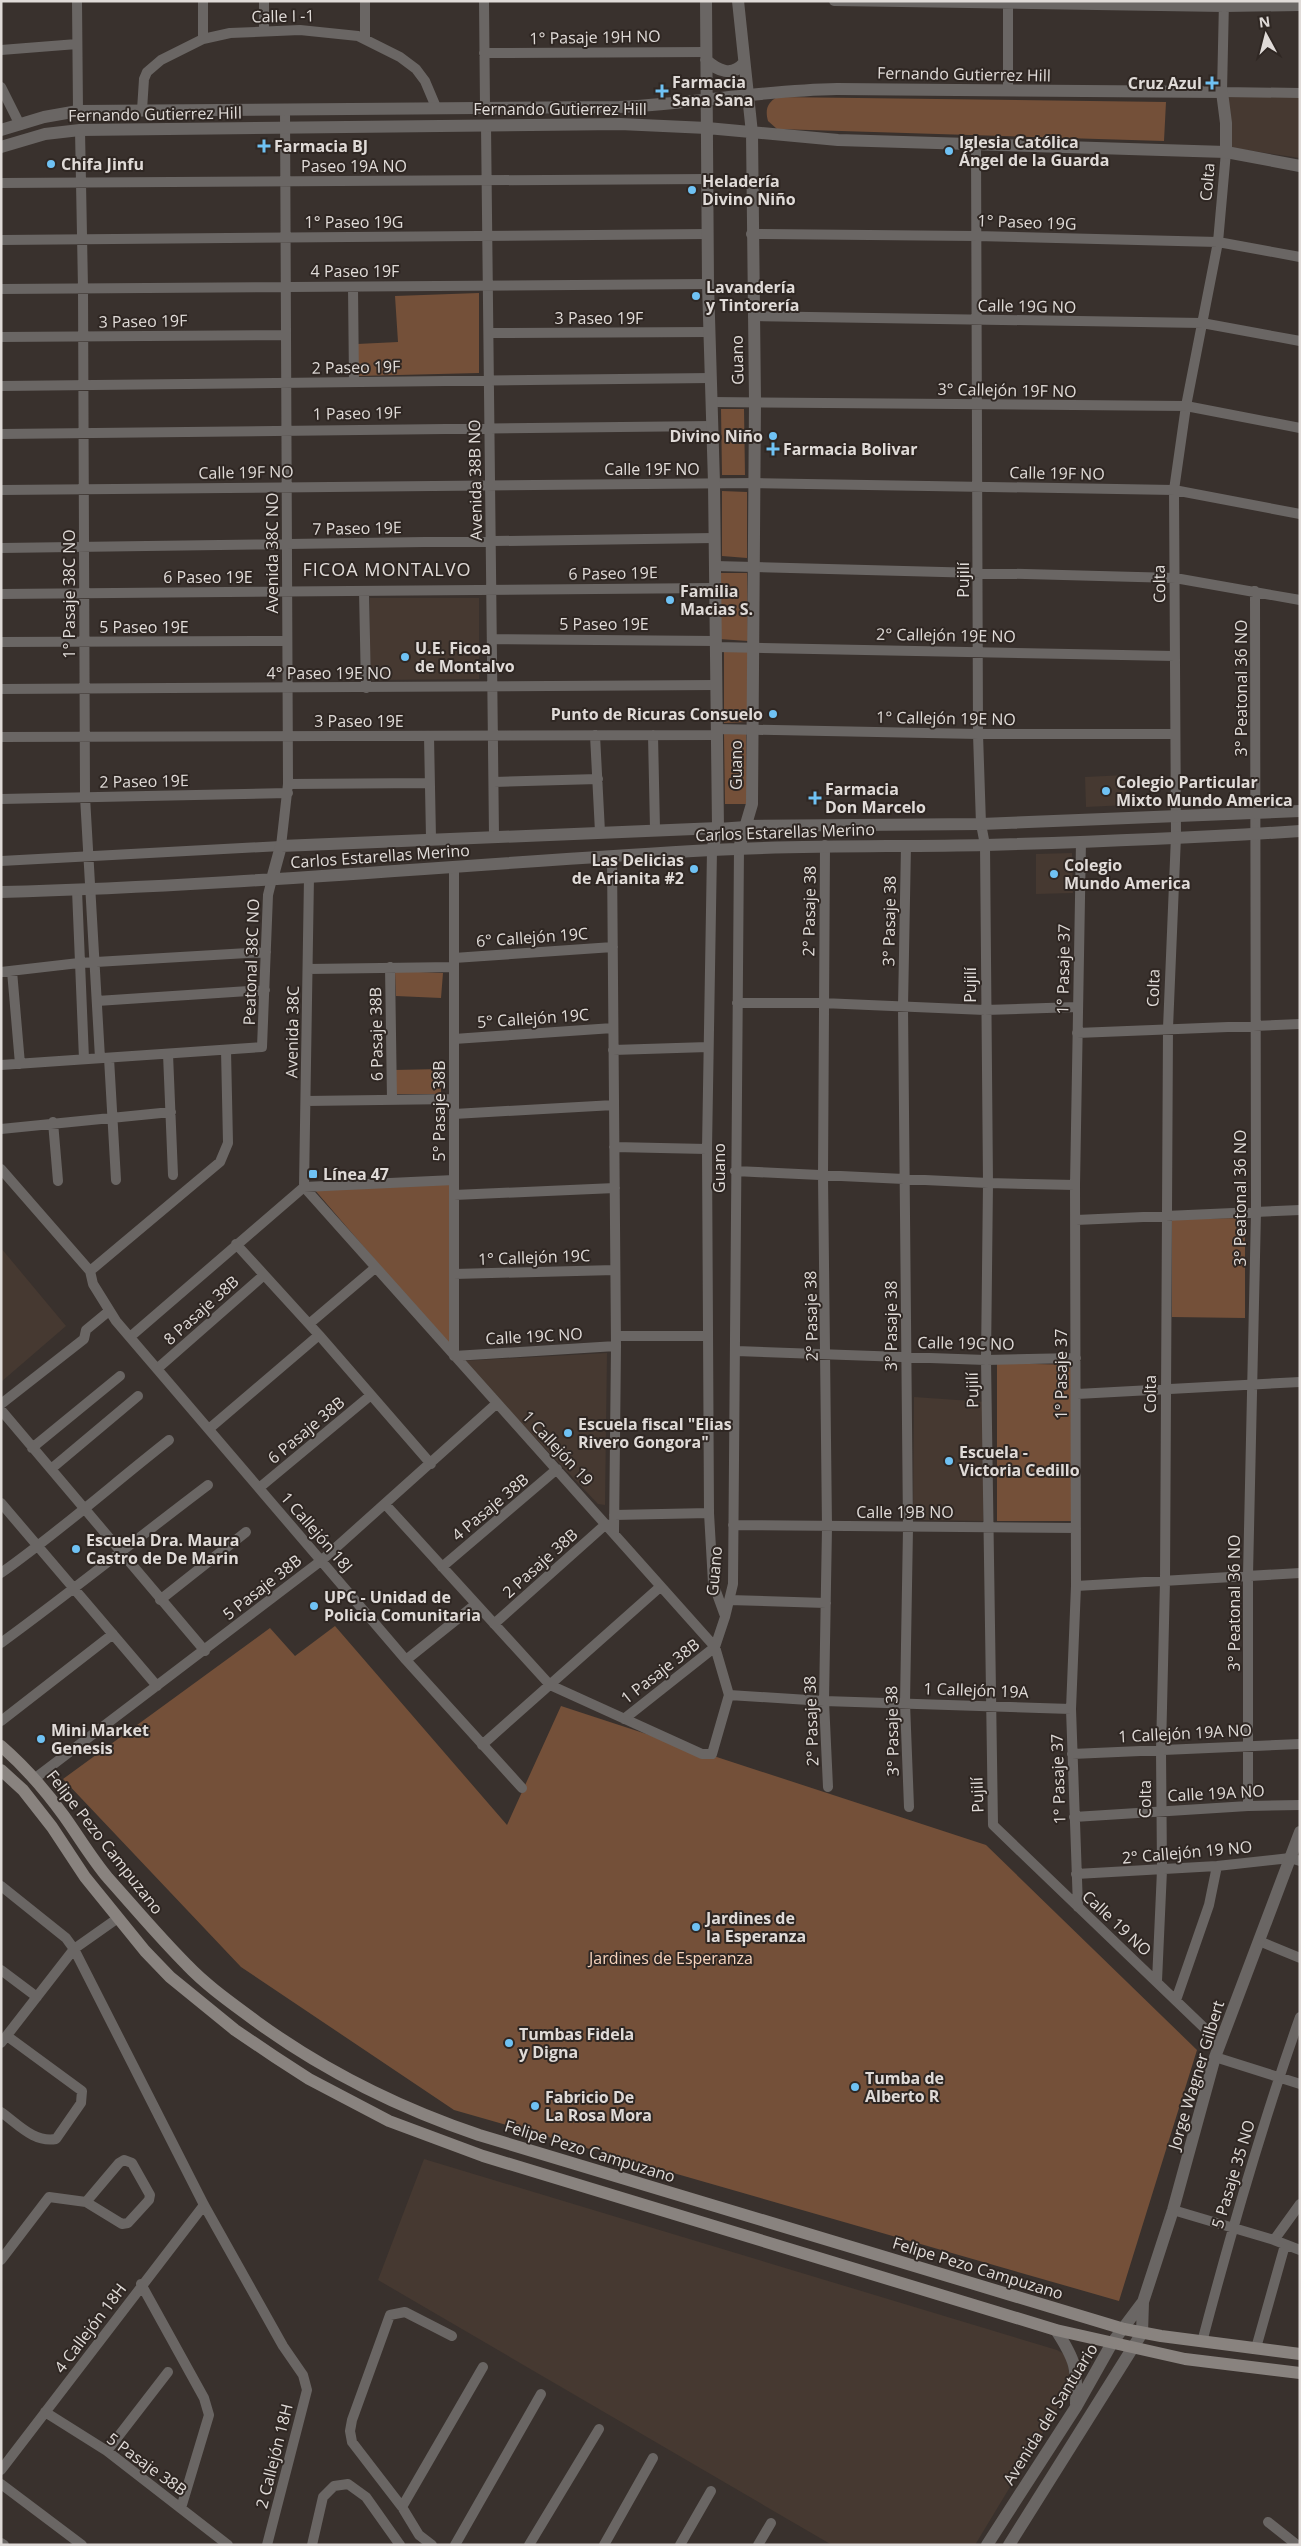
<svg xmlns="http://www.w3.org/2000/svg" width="1301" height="2546" viewBox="0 0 1301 2546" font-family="'Open Sans',sans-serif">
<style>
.built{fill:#463931}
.green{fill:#745039}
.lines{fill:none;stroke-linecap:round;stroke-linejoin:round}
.minor{stroke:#6a6664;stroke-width:10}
.tertiary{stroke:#6a6664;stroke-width:12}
.secondary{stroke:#89837f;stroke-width:12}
.poi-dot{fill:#6fc2f4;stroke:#2f2723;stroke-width:2}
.labels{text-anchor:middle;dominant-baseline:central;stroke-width:4;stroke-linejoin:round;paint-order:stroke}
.street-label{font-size:16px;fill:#e0dbd8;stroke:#2f2723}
.poi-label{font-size:16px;font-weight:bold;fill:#e0dbd8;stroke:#2f2723;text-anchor:start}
.park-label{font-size:16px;fill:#f8d4bd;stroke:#2f2723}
.neighbourhood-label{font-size:18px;letter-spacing:1px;fill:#e0dbd8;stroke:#2f2723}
</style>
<rect width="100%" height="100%" fill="#39312d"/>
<path class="built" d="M1226 96 1300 97V158L1226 147Z
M370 598H479V679L370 680Z
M1126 775 1127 805 1086 807 1085 777Z
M1072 853 1073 893 1036 894V854Z
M1 1248 66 1326 1 1382Z
M607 1353 605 1505 598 1504 462 1361Z
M914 1397 986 1402 983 1521 913 1520Z
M424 2159 1057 2350 1066 2355 1070 2377 1068 2388 1063 2399 975 2545H832L378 2280Z"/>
<path class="green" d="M777 97 1166 102 1164 141 777 129 768 121C765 110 767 103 777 97Z
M479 293V373L358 376 357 344 398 342 395 296Z
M721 409H744L745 475H722Z
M722 491 747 492V558L722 556Z
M719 573H747L748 641 719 639Z
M724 651H748V722L724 723Z
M724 734H746L747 804H725Z
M395 971 443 973 441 998 396 996Z
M441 1069V1094H395L394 1070Z
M450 1184V1347L314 1189Z
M1245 1218V1318L1172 1317V1219Z
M997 1363 1075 1365 1074 1521H997Z
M335 1626 507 1825 561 1706 986 1845 1197 2050 1119 2301 454 2110 241 1967 63 1779 270 1628 295 1656Z"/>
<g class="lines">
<path class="minor" d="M77 1 78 111
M203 1V39
M365 1V39
M484 1 485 107
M834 1 1224 7 1300 6
M1224 1 1222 92 1300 93
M264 31V1
M1 50 77 44
M484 53 706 52
M1 87 20 125
M1008 91V1
M142 110 144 79 147 72 161 60 203 39 230 33 300 30 358 36 400 57 416 69 425 81 436 107
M486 125 494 836
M80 130 83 288 85 797 100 1058
M976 144 978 734 981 824 985 845 988 1183 986 1360 993 1825 1220 2043
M1 183 707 179
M751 234 976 236 1218 242 1300 257
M1 240 708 234
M353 287 354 382
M1 289 708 284
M753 316 1202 323 1300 341
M489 333 710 332
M1 337 286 335
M1 386 711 378
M712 402 1186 406 1300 428
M1 434 712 426
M1 490 754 483 1174 490 1300 514
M1 548 714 538
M715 566 1175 578 1300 600
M364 591 366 688
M1 594 715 588
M492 639 716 641
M1 642 287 641
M716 647 1175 656
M1 689 716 685
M717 729 978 734H1175
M595 735 600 832
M653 735 655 829
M429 736 431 838
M1 737 716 735
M494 782 598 779
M288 784 429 783
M1 799 288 793
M718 828 746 826
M825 845 823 1176 827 1527 824 1701 828 1787
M906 845 903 1007 908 1528 905 1703 909 1807
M712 850 707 1149 709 1513 713 1583 725 1616
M612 856 616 1346 614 1533
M1 861 281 846 288 784 285 109
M309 877 304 1187 715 1647 729 1695 712 1754H702L550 1685 385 1504
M77 890 84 1059
M454 958 613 947
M390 967 392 1100
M308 969 454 967
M12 971 20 1064
M1 972 79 963 266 952
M97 1001 265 990
M737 1003H822L985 1010 1077 1007
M1077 1033 1300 1024
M454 1039 613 1028
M613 1050 708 1047
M168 1054 173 1175
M109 1058 116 1180
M1 1065 262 1047 268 895 272 879
M306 1101 454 1099
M454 1114 614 1105
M53 1122 58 1181
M1 1129 171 1112
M614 1147 707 1149
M1 1169 90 1271 93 1284 116 1321 406 1660 522 1788
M735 1171 988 1183 1075 1185
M454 1195 615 1188
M1076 1220 1300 1210
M236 1244 319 1335 431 1464
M90 1271 220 1162 228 1143 226 1050
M454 1274 615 1270
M309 1324 375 1268
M616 1336H707
M130 1337 304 1187 454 1180
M736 1351 986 1360 1076 1358
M454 1356V867
M454 1356 616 1346
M158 1368 264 1275
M1077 1394 1300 1382
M1 1404 84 1339 86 1330 109 1311
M1 1410 205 1651
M210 1428 319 1335
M32 1448 120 1376
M51 1469 138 1396
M259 1488 371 1395
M1 1503 157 1686
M614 1515 709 1513
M733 1525 1076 1528
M442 1567 557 1469
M1 1573C59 1532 113 1484 169 1440
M1076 1586 1300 1573
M160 1600 246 1532
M729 1600 826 1603
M494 1624 606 1524
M1 1643C71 1592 139 1537 208 1485
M406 1660 476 1604
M729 1695 824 1701 1071 1709
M624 1719 715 1647 725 1617 733 1584 739 848
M1 1721 113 1634
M482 1745 660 1587
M1072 1754 1300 1744
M34 1779 322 1560 496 1404
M1248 1806V1575L1256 1212 1255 591
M1074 1817 1248 1806 1300 1805
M1076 1874 1217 1866 1290 1858 1300 1861
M1 1886 66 1938 74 1949 204 2205 283 2346 303 2375 307 2390 267 2545
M1078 1907 1071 1709 1076 1586 1075 1185 1081 841
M1259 1941 1300 1958
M1 1970 37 1997
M1157 1981 1162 1870 1161 1750 1165 1581 1168 1028 1176 836 1174 490 1186 406 1218 242 1226 152
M1176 2000 1209 1905 1217 1866
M1 2043 74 1949 118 1918
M1215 2057 1300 2084
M1 2112C18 2124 34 2143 56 2139L81 2103 82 2091 7 2036
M1173 2210 1274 2240 1300 2250
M1274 2240 1300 2204
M1 2260 49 2197 86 2202 122 2224 128 2223 149 2200 150 2195 132 2163 124 2160 119 2163 86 2202
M141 2284 204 2398 209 2415 181 2508
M1202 2342C1231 2232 1262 2124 1300 2017
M1256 2348 1285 2245
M45 2412 107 2451 228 2545
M107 2451 168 2372
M1 2470 204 2205
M1 2484 82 2545
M402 2507 483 2367
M1268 2522 1297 2545
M1 2543 4 2545
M312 2545 323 2497 334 2486 348 2484 366 2497 400 2545
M432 2545 419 2535 402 2507 352 2442 350 2431 352 2420 390 2315 405 2312 452 2336
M455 2545 541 2394
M529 2545 599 2429
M604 2545 653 2458
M680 2545 711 2491
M758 2545 771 2523"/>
<path class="tertiary" d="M706 1 708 284 714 483 718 828 712 850
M738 1 752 133 755 401 752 804 739 848
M706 60C718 71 732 77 744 63
M1 130 44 117 78 111 619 107C692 104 764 90 837 89L1222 92 1226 123V152
M1 147 45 134 80 130 620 124 707 128 838 140 1226 152 1300 166
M746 826 981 824 1300 811
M272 879 281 846 718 828
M1 892C239 886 475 863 712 850 804 845 895 847 986 845 1091 842 1196 838 1300 831
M1056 2330C1076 2361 1077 2367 1076 2404
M987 2545 1076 2407 1112 2343 1142 2303
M1009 2545 1142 2333 1143 2302 1173 2210 1215 2057 1300 1832"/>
<path class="secondary" d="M1 1746C24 1766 46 1791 64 1816 79 1837 92 1859 108 1878 134 1907 159 1937 187 1965 208 1987 233 2004 257 2022 326 2072 399 2108 479 2135L1124 2329 1161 2336 1300 2354
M1 1770 23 1790 52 1827 85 1877 145 1951 170 1977 235 2030 275 2057 309 2079 389 2121 483 2156 1056 2330 1185 2359 1300 2373"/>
</g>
<g class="poi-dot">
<path d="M1209.5 75.5h5v5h5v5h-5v5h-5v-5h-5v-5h5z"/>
<path d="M659.5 83.5h5v5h5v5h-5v5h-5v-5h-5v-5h5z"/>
<path d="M261.5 138.5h5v5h5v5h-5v5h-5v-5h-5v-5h5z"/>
<circle cx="949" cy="151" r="5"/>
<circle cx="51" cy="164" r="5"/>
<circle cx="692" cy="190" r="5"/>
<circle cx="696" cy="296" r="5"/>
<circle cx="773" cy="436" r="5"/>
<path d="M770.5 441.5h5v5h5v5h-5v5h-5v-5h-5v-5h5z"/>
<circle cx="670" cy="600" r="5"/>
<circle cx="405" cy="657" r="5"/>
<circle cx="773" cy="714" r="5"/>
<circle cx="1106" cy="791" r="5"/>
<path d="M812.5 790.5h5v5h5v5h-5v5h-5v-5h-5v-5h5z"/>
<circle cx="694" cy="869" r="5"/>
<circle cx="1054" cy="874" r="5"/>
<rect x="308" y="1169" width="10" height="10" rx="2.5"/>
<circle cx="568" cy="1433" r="5"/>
<circle cx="949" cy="1461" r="5"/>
<circle cx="76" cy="1549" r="5"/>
<circle cx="314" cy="1606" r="5"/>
<circle cx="41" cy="1739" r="5"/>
<circle cx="696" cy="1927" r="5"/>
<circle cx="509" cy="2043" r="5"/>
<circle cx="855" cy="2087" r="5"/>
<circle cx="535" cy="2106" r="5"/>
</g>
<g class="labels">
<g class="street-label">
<text transform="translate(283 16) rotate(-1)">Calle I -1</text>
<text transform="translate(595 37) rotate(-1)">1° Pasaje 19H NO</text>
<text transform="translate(964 74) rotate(1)">Fernando Gutierrez Hill</text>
<text x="560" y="109">Fernando Gutierrez Hill</text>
<text transform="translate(155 114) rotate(-1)">Fernando Gutierrez Hill</text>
<text x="354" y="166">Paseo 19A NO</text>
<text transform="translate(1207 182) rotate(-85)">Colta</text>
<text x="354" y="222">1° Paseo 19G</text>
<text transform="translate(1027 222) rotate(2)">1° Paseo 19G</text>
<text x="355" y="271">4 Paseo 19F</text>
<text transform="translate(1027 306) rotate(1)">Calle 19G NO</text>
<text x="599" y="318">3 Paseo 19F</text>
<text transform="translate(143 321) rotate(-1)">3 Paseo 19F</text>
<text transform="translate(737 360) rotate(-91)">Guano</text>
<text transform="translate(356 367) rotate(-1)">2 Paseo 19F</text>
<text transform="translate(1007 390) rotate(1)">3° Callejón 19F NO</text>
<text transform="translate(357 413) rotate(-1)">1 Paseo 19F</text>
<text x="652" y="469">Calle 19F NO</text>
<text transform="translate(246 472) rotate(-1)">Calle 19F NO</text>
<text transform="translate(1057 473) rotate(1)">Calle 19F NO</text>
<text transform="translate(475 480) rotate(-91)">Avenida 38B NO</text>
<text transform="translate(357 528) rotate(-1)">7 Paseo 19E</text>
<text transform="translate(272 553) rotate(-90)">Avenida 38C NO</text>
<text transform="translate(613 573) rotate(-1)">6 Paseo 19E</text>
<text x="208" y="577">6 Paseo 19E</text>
<text transform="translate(963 580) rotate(-90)">Pujilí</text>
<text transform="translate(1159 584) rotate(-91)">Colta</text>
<text transform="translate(69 594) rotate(-90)">1° Pasaje 38C NO</text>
<text x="604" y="624">5 Paseo 19E</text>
<text x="144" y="627">5 Paseo 19E</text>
<text transform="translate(946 635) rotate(1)">2° Callejón 19E NO</text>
<text x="329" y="673">4° Paseo 19E NO</text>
<text transform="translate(1241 688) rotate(-90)">3° Peatonal 36 NO</text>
<text transform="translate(946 718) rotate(1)">1° Callejón 19E NO</text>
<text x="359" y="721">3 Paseo 19E</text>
<text transform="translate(736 765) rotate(-90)">Guano</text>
<text transform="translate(144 781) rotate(-1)">2 Paseo 19E</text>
<text transform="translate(785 832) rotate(-2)">Carlos Estarellas Merino</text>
<text transform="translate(380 856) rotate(-4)">Carlos Estarellas Merino</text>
<text transform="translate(809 911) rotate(-89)">2° Pasaje 38</text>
<text transform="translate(889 921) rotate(-89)">3° Pasaje 38</text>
<text transform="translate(532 937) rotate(-4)">6° Callejón 19C</text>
<text transform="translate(251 962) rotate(-88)">Peatonal 38C NO</text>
<text transform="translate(1063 969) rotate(-89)">1° Pasaje 37</text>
<text transform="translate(970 985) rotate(-90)">Pujilí</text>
<text transform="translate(1153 988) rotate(-88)">Colta</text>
<text transform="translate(533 1018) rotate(-4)">5° Callejón 19C</text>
<text transform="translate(292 1032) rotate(-89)">Avenida 38C</text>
<text transform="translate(376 1034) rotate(-91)">6 Pasaje 38B</text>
<text transform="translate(439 1111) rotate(-90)">5° Pasaje 38B</text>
<text transform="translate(719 1168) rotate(-90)">Guano</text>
<text transform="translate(1240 1198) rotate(-90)">3° Peatonal 36 NO</text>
<text transform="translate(534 1257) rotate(-2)">1° Callejón 19C</text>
<text transform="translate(201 1310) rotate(-42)">8 Pasaje 38B</text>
<text transform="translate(811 1316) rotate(-91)">2° Pasaje 38</text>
<text transform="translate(891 1326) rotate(-90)">3° Pasaje 38</text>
<text transform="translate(534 1336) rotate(-3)">Calle 19C NO</text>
<text transform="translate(966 1343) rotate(1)">Calle 19C NO</text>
<text transform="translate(1061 1374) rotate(-90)">1° Pasaje 37</text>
<text transform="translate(972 1390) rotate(-91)">Pujilí</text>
<text transform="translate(1150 1394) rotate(-90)">Colta</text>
<text transform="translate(306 1430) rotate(-40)">6 Pasaje 38B</text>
<text transform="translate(558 1448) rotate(47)">1 Callejón 19</text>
<text transform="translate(490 1507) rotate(-40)">4 Pasaje 38B</text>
<text x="905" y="1512">Calle 19B NO</text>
<text transform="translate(317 1532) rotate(49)">1 Callejón 18J</text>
<text transform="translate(540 1563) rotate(-42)">2 Pasaje 38B</text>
<text transform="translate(714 1571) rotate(-85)">Guano</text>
<text transform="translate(262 1587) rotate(-38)">5 Pasaje 38B</text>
<text transform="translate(1234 1603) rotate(-90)">3° Peatonal 36 NO</text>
<text transform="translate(660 1671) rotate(-38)">1 Pasaje 38B</text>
<text transform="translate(976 1690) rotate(2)">1 Callejón 19A</text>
<text transform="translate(811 1721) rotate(-92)">2° Pasaje 38</text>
<text transform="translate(892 1731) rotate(-91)">3° Pasaje 38</text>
<text transform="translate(1185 1733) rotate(-3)">1 Callejón 19A NO</text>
<text transform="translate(1058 1779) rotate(-92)">1° Pasaje 37</text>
<text transform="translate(1216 1793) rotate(-3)">Calle 19A NO</text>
<text transform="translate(977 1795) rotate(-92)">Pujilí</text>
<text transform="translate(1145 1799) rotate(-90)">Colta</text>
<text transform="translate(105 1842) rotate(52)">Felipe Pezo Campuzano</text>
<text transform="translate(1187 1852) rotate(-5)">2° Callejón 19 NO</text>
<text transform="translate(1117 1923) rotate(43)">Calle 19 NO</text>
<text transform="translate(1196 2075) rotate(-73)">Jorge Wagner Gilbert</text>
<text transform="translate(590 2151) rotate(17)">Felipe Pezo Campuzano</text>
<text transform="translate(1233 2174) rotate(-73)">5 Pasaje 35 NO</text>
<text transform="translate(978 2268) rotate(17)">Felipe Pezo Campuzano</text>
<text transform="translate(90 2328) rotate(-53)">4 Callejón 18H</text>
<text transform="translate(1050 2414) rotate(-58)">Avenida del Santuario</text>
<text transform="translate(274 2456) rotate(-76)">2 Callejón 18H</text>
<text transform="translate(147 2464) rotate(36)">5 Pasaje 38B</text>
</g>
<g class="poi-label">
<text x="672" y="82">Farmacia<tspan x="672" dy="18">Sana Sana</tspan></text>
<text x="1202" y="83" text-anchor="end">Cruz Azul</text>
<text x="959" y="142">Iglesia Católica<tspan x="959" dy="18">Ángel de la Guarda</tspan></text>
<text x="274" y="146">Farmacia BJ</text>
<text x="61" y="164">Chifa Jinfu</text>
<text x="702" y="181">Heladería<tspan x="702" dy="18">Divino Niño</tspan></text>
<text x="706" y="287">Lavandería<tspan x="706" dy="18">y Tintorería</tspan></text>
<text x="763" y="436" text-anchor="end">Divino Niño</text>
<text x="783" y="449">Farmacia Bolivar</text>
<text x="680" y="591">Familia<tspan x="680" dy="18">Macias S.</tspan></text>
<text x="415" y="648">U.E. Ficoa<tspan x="415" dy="18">de Montalvo</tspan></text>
<text x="763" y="714" text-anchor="end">Punto de Ricuras Consuelo</text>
<text x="1116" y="782">Colegio Particular<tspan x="1116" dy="18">Mixto Mundo America</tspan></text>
<text x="825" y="789">Farmacia<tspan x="825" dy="18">Don Marcelo</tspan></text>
<text x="684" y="860" text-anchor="end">Las Delicias<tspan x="684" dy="18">de Arianita #2</tspan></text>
<text x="1064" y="865">Colegio<tspan x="1064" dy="18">Mundo America</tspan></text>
<text x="323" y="1174">Línea 47</text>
<text x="578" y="1424">Escuela fiscal "Elias<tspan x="578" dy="18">Rivero Gongora"</tspan></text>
<text x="959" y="1452">Escuela -<tspan x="959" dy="18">Victoria Cedillo</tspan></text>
<text x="86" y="1540">Escuela Dra. Maura<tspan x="86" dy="18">Castro de De Marin</tspan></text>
<text x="324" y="1597">UPC - Unidad de<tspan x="324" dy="18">Policia Comunitaria</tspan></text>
<text x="51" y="1730">Mini Market<tspan x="51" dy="18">Genesis</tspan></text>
<text x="706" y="1918">Jardines de<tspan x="706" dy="18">la Esperanza</tspan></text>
<text x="519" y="2034">Tumbas Fidela<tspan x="519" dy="18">y Digna</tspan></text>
<text x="865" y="2078">Tumba de<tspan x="865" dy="18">Alberto R</tspan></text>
<text x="545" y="2097">Fabricio De<tspan x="545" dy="18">La Rosa Mora</tspan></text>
</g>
<g class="park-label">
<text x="671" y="1958">Jardines de Esperanza</text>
</g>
<g class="neighbourhood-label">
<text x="387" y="569">FICOA MONTALVO</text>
</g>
</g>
<rect width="1301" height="2546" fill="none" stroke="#e0dbd8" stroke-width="5"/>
<g transform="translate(1266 35) rotate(353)" stroke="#2f2723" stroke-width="4" paint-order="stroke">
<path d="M0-4L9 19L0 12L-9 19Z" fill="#e0dbd8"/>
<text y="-8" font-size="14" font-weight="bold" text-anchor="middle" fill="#e0dbd8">N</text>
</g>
</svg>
